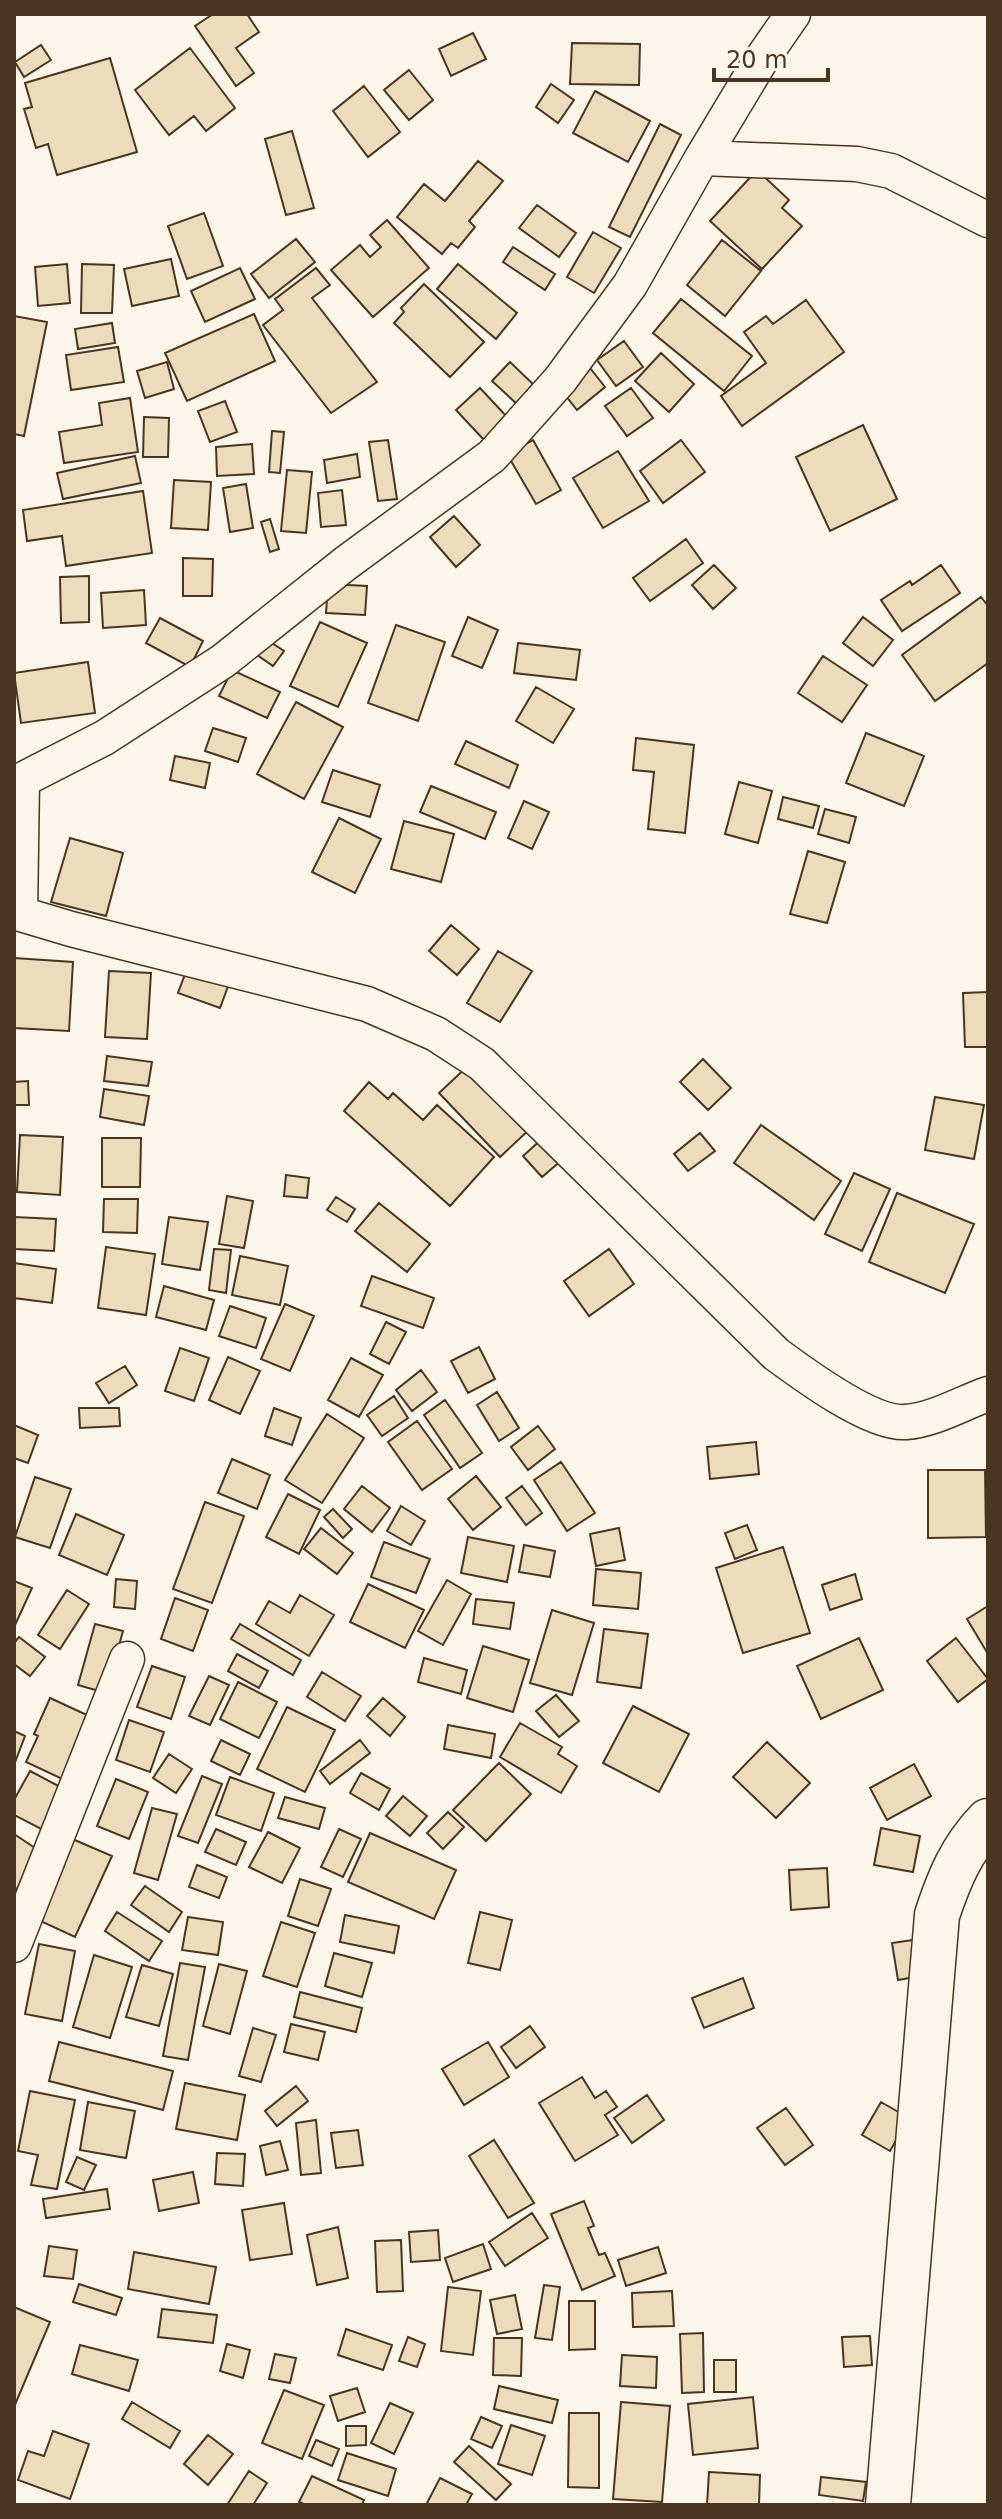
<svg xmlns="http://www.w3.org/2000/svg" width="1002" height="2519" viewBox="0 0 1002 2519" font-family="'DejaVu Sans',sans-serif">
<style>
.building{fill:#ecdcbc;stroke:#4a3520;stroke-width:2}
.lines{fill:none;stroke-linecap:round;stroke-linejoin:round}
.street-casing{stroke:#4a3520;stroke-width:37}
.secondary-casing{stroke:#4a3520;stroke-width:47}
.street{stroke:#fbf6e9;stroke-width:34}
.secondary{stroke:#fbf6e9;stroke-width:44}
</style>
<rect width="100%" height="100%" fill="#fbf6e9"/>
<path class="building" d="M213 14H247L259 32 236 48 254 73 236 86 195 26Z
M473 33 486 59 451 76 439 49Z
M572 43 640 44 639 85 570 84Z
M41 45 51 60 24 77 15 62Z
M190 48 235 108 206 131 194 116 169 135 135 90Z
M110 58 137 152 57 175 48 144 36 148 24 109 32 107 25 83Z
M409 70 433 100 409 120 384 90Z
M551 84 574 100 558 123 536 107Z
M364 86 400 132 368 157 333 111Z
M595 91 650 121 628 162 573 133Z
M660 124 681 135 630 237 609 227Z
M292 131 314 208 286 215 265 139Z
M478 161 503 181 469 221 475 227 458 248 451 243 442 254 397 217 424 184 445 201Z
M757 170 789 200 782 208 802 226 762 269 710 221Z
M537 205 576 233 559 257 519 228Z
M204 213 223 266 187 279 168 226Z
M387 220 429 268 373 317 331 270 360 245 370 257 381 247 370 235Z
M593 232 621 248 594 293 567 277Z
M296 239 315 262 269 298 251 274Z
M722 240 761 271 725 316 687 285Z
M513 247 555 274 545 290 503 262Z
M171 259 179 296 132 306 124 269Z
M67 264 70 303 38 306 35 267Z
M82 264 114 265 112 313H81Z
M458 264 517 313 496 339 437 289Z
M240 268 255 299 205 322 191 291Z
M316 268 330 285 312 298 377 382 331 413 263 325 283 310 275 299Z
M424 284 484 342 450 377 394 323 404 312 401 308Z
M681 299 752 356 724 391 653 333Z
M806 300 844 352 742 426 721 396 766 363 744 332 766 316 773 324Z
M254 314 275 361 187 401 165 353Z
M14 316 47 322 24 436 14 434Z
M112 323 115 343 78 349 75 329Z
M624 341 643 367 616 386 597 360Z
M118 347 124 382 71 390 66 355Z
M661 353 694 384 669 412 635 381Z
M167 362 174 389 145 398 137 371Z
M510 362 536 387 518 405 492 381Z
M590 368 605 387 577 410 562 391Z
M480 388 508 418 484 440 456 410Z
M631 388 653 418 627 436 605 406Z
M130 398 138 452 64 463 59 432 102 425 99 403Z
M225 401 237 432 210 442 198 411Z
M144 417 169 418 168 457H143Z
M863 425 897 499 830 531 796 457Z
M272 431 284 432 280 473 269 472Z
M388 440 397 499 378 501 369 442Z
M533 440 561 490 536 504 507 454Z
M681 440 705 472 663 503 640 471Z
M252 444 254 474 217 476 216 447Z
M618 451 649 501 603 528 573 478Z
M357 454 360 477 327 483 324 460Z
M135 456 141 483 63 499 57 473Z
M287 470 312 472 306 533 281 531Z
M174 480 211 482 208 530 171 528Z
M246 484 253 528 230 532 223 488Z
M342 490 346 525 321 527 318 493Z
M143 491 152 553 66 566 62 536 27 541 23 510Z
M454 516 480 545 456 567 430 537Z
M270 519 279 549 270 552 261 522Z
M686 539 703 563 650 601 633 578Z
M183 558 213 559 212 596H183Z
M714 565 736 588 713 609 692 585Z
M941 565 960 593 902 631 881 600 910 581 912 585Z
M89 576V622L61 623 60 577Z
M328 584 367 586 365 615 326 613Z
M144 590 146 625 103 628 101 593Z
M981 597 988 606V663L935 701 902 655Z
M468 617 498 630 482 668 452 656Z
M863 617 893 640 873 666 843 643Z
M160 618 203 641 190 667 146 643Z
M320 622 367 643 338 707 290 686Z
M396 625 445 642 418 721 368 703Z
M263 637 284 651 273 666 253 652Z
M518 643 580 650 576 680 514 673Z
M823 656 867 685 842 722 798 693Z
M88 662 95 713 21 723 14 673Z
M232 670 280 692 267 718 219 696Z
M536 687 574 709 553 743 516 721Z
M296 702 343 727 304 799 257 774Z
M213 728 246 738 238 762 205 751Z
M866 733 924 756 904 806 846 783Z
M636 738 694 745 685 833 648 829 654 772 633 770Z
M466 741 518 765 509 788 455 764Z
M175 756 210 763 205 788 170 780Z
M333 770 380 785 370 817 322 802Z
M739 782 772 791 758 843 725 834Z
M431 786 496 812 485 839 420 812Z
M783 797 819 806 813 828 778 819Z
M524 801 549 812 532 849 508 838Z
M825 809 856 817 849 843 818 834Z
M339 818 381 839 355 893 312 872Z
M404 821 454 834 441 882 391 869Z
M70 838 123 853 106 916 51 902Z
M808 851 845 862 827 923 790 914Z
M451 925 479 949 457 975 429 951Z
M498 951 532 971 500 1022 467 1003Z
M14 958 73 962 69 1031 14 1028Z
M188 966 230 981 220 1008 178 993Z
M109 971 151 973 147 1039 105 1037Z
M988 992V1047H965L963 993Z
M107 1056 152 1062 148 1086 104 1081Z
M703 1059 731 1088 708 1110 680 1082Z
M471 1063 532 1127 500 1157 439 1093Z
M28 1081 29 1105H14V1082Z
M369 1082 388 1099 393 1093 423 1120 437 1105 494 1157 450 1206 344 1111Z
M104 1089 149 1096 144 1125 100 1117Z
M935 1097 984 1105 974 1159 925 1150Z
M761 1125 841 1181 814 1220 734 1163Z
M700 1133 715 1151 688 1171 674 1154Z
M20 1135 63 1137 60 1195 17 1192Z
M102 1138H141L140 1187H102Z
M543 1138 562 1160 542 1177 523 1156Z
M854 1173 890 1189 862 1251 825 1234Z
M286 1175 309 1178 307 1198 284 1196Z
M897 1193 974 1224 945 1293 869 1262Z
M227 1196 253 1201 244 1248 219 1244Z
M336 1197 355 1209 347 1222 327 1210Z
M104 1199H138L137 1233 103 1232Z
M379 1203 430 1244 407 1272 355 1231Z
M14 1217 56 1219 54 1251 14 1249Z
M169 1217 208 1222 200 1270 162 1264Z
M106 1247 155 1254 146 1315 98 1308Z
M214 1249 231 1250 226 1293 209 1290Z
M609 1249 634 1284 589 1316 564 1281Z
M240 1256 288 1266 280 1305 232 1295Z
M14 1263 56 1269 52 1303 14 1298Z
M372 1276 434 1298 423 1328 361 1306Z
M164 1286 214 1300 206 1330 156 1317Z
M285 1304 314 1316 290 1371 261 1359Z
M230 1306 266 1318 256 1348 219 1336Z
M386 1322 406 1332 389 1364 370 1354Z
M479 1347 495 1379 468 1393 451 1361Z
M180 1348 209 1358 194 1401 165 1391Z
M228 1357 260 1371 240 1414 209 1400Z
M351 1358 383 1375 359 1417 328 1400Z
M125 1366 137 1385 109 1403 96 1383Z
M421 1370 437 1392 412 1411 396 1390Z
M497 1392 519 1428 499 1441 477 1405Z
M394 1396 408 1418 382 1436 367 1415Z
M445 1400 482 1453 460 1468 424 1415Z
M79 1408H119L120 1426 80 1428Z
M274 1408 301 1418 292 1445 265 1436Z
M327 1414 364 1438 322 1503 285 1480Z
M417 1421 452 1469 422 1490 388 1442Z
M14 1425 38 1435 28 1463 14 1458Z
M538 1426 555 1449 528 1470 511 1447Z
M756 1442 759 1474 710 1479 707 1447Z
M232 1459 270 1475 257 1509 218 1493Z
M561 1462 595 1513 567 1531 534 1480Z
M928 1470H985L986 1537 928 1538Z
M476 1476 501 1507 473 1530 448 1499Z
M35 1477 71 1489 50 1548 15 1537Z
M362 1486 390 1508 372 1532 344 1509Z
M522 1486 542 1513 526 1525 506 1498Z
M288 1494 320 1510 299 1554 266 1537Z
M205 1502 244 1516 212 1603 173 1589Z
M401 1506 425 1521 411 1545 387 1531Z
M333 1509 352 1529 343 1538 324 1517Z
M76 1514 124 1535 107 1575 59 1555Z
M747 1525 757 1550 735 1559 725 1533Z
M321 1528 353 1553 337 1574 304 1549Z
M619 1528 625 1560 596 1566 590 1534Z
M468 1537 514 1546 507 1582 461 1573Z
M384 1542 430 1559 416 1593 371 1577Z
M524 1545 555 1551 550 1577 519 1572Z
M783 1547 810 1633 743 1653 716 1568Z
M596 1569 641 1573 638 1609 593 1605Z
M855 1574 862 1599 830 1610 822 1585Z
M116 1579 137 1581 135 1609 114 1607Z
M447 1580 471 1594 443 1645 418 1631Z
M14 1581 32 1588 15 1625 14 1624Z
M368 1584 424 1610 405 1648 350 1622Z
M67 1590 89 1604 60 1649 38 1635Z
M300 1595 334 1615 309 1656 256 1624 269 1601 290 1613Z
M175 1598 208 1610 193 1651 161 1639Z
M476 1599 514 1603 510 1629 473 1624Z
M988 1606V1654L967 1619Z
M552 1610 594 1623 572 1695 530 1683Z
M95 1624 123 1631 106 1693 78 1685Z
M240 1624 301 1660 293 1675 231 1639Z
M604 1629 648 1634 641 1688 597 1682Z
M19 1637 45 1657 30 1676 14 1664V1643Z
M859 1638 883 1690 821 1719 797 1666Z
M956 1638 988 1679 958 1702 927 1661Z
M483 1646 529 1660 513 1712 467 1698Z
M237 1654 268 1671 259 1688 228 1671Z
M424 1658 467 1670 461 1694 418 1682Z
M152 1666 185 1677 171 1719 137 1707Z
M322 1672 361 1696 345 1721 307 1697Z
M209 1676 229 1685 210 1725 189 1716Z
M238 1682 277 1702 259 1738 220 1719Z
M556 1695 579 1721 559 1737 536 1711Z
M50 1698 100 1721 71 1783 26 1762 38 1736 34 1734Z
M383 1698 405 1717 390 1736 367 1716Z
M633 1706 689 1734 659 1792 603 1763Z
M287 1707 335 1730 305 1792 257 1769Z
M129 1720 164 1732 150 1772 116 1760Z
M520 1723 562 1747 558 1754 577 1766 561 1793 500 1757Z
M448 1725 495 1734 491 1758 444 1749Z
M14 1731 25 1736 14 1765Z
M221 1740 250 1754 240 1775 211 1761Z
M360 1740 370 1753 330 1784 320 1771Z
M767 1742 810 1783 776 1818 733 1777Z
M169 1754 192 1769 176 1793 153 1778Z
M499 1763 531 1794 486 1841 453 1810Z
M914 1764 931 1796 887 1820 870 1788Z
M30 1771 68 1791 47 1832 14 1815V1800Z
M361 1773 390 1789 379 1810 350 1793Z
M202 1776 222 1784 198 1843 178 1836Z
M230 1777 274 1793 261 1831 216 1815Z
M116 1779 148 1792 129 1839 97 1826Z
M403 1796 427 1816 410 1836 386 1816Z
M285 1797 325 1808 319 1829 278 1818Z
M152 1808 177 1814 158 1880 134 1873Z
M448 1812 464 1827 443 1849 427 1833Z
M881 1828 920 1836 913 1872 874 1865Z
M216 1829 246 1842 236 1865 205 1852Z
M339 1829 361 1839 343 1877 321 1867Z
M268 1832 300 1848 282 1883 249 1867Z
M370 1833 456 1870 434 1919 348 1882Z
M14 1834 41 1852 14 1893Z
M70 1838 112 1856 75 1937 34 1918Z
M197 1865 227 1877 219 1898 189 1887Z
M827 1868 829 1907 791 1910 789 1870Z
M300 1879 331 1889 318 1926 288 1916Z
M145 1886 182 1912 169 1932 131 1905Z
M117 1912 162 1941 149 1961 105 1931Z
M480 1912 512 1920 500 1970 468 1963Z
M345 1915 399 1926 394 1953 340 1942Z
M188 1917 223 1922 218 1955 182 1950Z
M281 1922 315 1933 297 1987 263 1976Z
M920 1939 926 1975 898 1980 892 1943Z
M39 1944 75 1951 62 2021 25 2014Z
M334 1953 372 1963 362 1997 325 1986Z
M94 1955 132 1967 110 2038 73 2027Z
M180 1963 205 1967 188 2060 163 2056Z
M219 1964 247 1971 230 2034 203 2026Z
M142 1965 173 1974 159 2026 126 2017Z
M743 1978 754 2008 704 2028 692 1998Z
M300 1992 362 2008 356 2032 294 2017Z
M291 2024 325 2032 318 2060 284 2052Z
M530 2026 545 2047 516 2068 501 2047Z
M253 2028 276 2035 261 2082 239 2076Z
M59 2042 173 2071 163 2110 49 2081Z
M488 2042 509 2077 464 2105 442 2069Z
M582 2077 595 2098 606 2091 617 2107 605 2115 618 2135 575 2161 539 2103Z
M185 2083 245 2095 237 2140 176 2129Z
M296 2086 308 2101 277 2126 265 2111Z
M30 2091 75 2100 57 2189 31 2185 38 2155 18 2151Z
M647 2095 664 2120 632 2143 614 2118Z
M88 2102 135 2111 126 2158 80 2150Z
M881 2102 909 2118 890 2151 862 2135Z
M786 2108 813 2145 785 2165 757 2128Z
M316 2120 321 2173 301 2175 296 2123Z
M358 2130 363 2165 336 2168 331 2133Z
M494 2140 534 2203 508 2218 469 2156Z
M280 2141 288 2170 266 2175 260 2146Z
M217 2153 245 2154 243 2186 215 2184Z
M77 2157 96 2165 84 2190 66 2182Z
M193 2172 199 2203 159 2211 153 2180Z
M107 2189 110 2209 46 2218 43 2199Z
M584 2201 594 2226 588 2228 599 2255 605 2253 615 2276 582 2290 551 2214Z
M284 2203 292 2254 250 2260 242 2210Z
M532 2213 548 2238 505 2266 489 2242Z
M338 2227 348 2278 317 2285 307 2235Z
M438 2230 440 2260 411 2262 409 2232Z
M401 2240 403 2291 377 2292 375 2241Z
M483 2244 491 2269 453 2282 445 2258Z
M49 2246 77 2250 73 2279 44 2276Z
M658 2247 666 2273 626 2286 618 2260Z
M134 2252 216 2267 209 2304 128 2289Z
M79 2284 122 2298 116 2315 73 2302Z
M544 2285 560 2287 552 2340 535 2338Z
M448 2287 481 2291 473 2355 441 2351Z
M672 2291 674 2326 633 2327 632 2293Z
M515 2295 522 2329 497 2334 490 2300Z
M569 2301H595V2349L569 2350Z
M14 2307 50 2322 14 2407Z
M162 2309 217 2315 213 2343 158 2337Z
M346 2329 392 2345 383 2370 338 2355Z
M703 2333 704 2392 682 2393 680 2334Z
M870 2336 872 2365 844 2367 842 2337Z
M408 2337 425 2344 417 2367 399 2361Z
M494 2338H522L521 2376 493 2375Z
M227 2344 250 2350 243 2378 220 2371Z
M80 2345 138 2360 129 2391 72 2374Z
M275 2354 296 2358 290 2383 269 2379Z
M622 2355 657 2357 656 2388 620 2386Z
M714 2360H736V2392H714Z
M499 2386 558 2400 552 2423 494 2409Z
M357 2388 365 2412 338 2421 330 2396Z
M284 2390 324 2405 302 2459 262 2443Z
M753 2397 758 2448 693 2455 688 2404Z
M132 2402 180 2431 170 2448 122 2419Z
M621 2402 670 2406 662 2502 613 2499Z
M390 2403 413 2413 394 2454 371 2443Z
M569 2413H599V2488L568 2487Z
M481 2417 502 2426 492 2448 471 2439Z
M511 2425 545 2436 532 2475 498 2464Z
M346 2426H366V2445L346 2446Z
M53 2431 89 2444 70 2499 18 2480 28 2451 44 2456Z
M208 2435 233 2454 208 2485 184 2464Z
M316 2440 339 2449 332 2466 309 2456Z
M469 2446 511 2484 496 2500 454 2462Z
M347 2453 396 2469 388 2496 338 2480Z
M249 2471 267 2483 253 2505H227Z
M709 2472 760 2475 759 2505H707Z
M312 2476 364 2500 362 2505H306L299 2502Z
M821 2477 866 2482 863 2501 819 2495Z
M440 2478 472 2494 466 2505H426Z"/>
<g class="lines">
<defs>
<path id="street" d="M702 158 857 164 891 171 988 220
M14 784 104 738 223 661 346 563 492 456 560 380 630 285 702 158 759 63 793 14
M14 912 71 929 367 1004 436 1034 482 1064 776 1354C803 1374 872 1425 906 1422 934 1420 962 1403 988 1394
M20 914 22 781
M14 1945 127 1659"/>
<path id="secondary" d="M888 2505 937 1915C949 1879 961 1849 988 1821"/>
</defs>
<use href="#street" class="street-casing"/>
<use href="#secondary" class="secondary-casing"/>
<use href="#street" class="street"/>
<use href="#secondary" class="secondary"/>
</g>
<rect width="1002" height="2519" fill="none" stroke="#4a3520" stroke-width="32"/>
<path d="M714 68v12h114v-12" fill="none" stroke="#4a3520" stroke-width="4"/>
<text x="726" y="68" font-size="24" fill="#4a3520" stroke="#fbf6e9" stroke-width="6" paint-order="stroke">20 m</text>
</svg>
